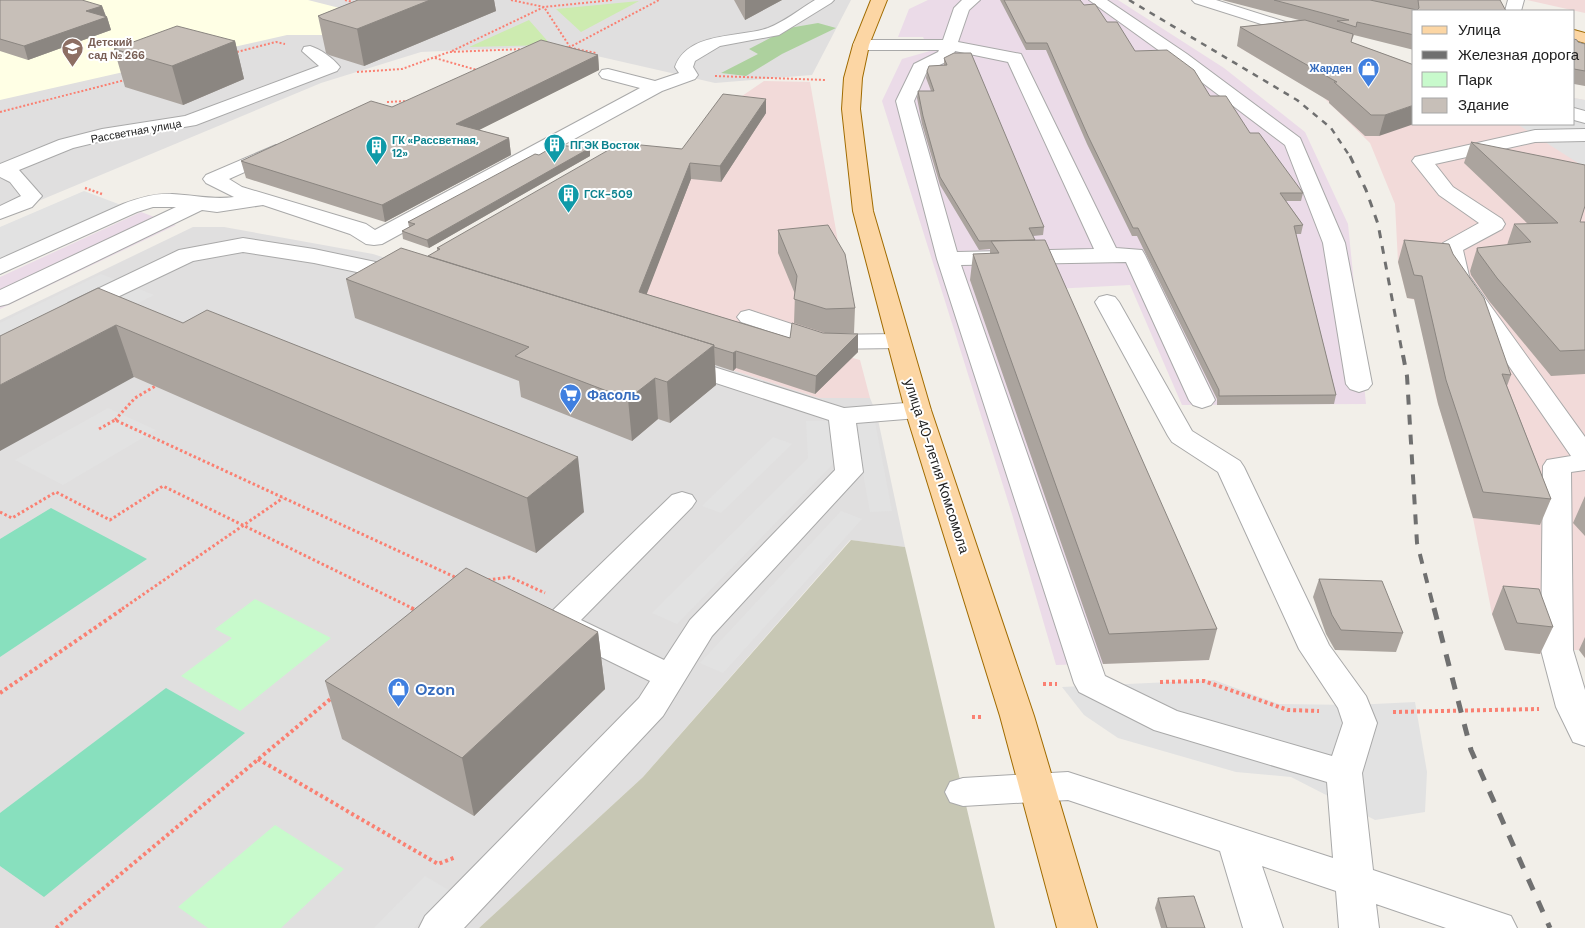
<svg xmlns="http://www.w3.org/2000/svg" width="1585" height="928" viewBox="0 0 1585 928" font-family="'DM Sans',sans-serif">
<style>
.residential{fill:#e0dfdf}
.commercial{fill:#f2dad9}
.industrial{fill:#ebdbe8}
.education{fill:#ffffe5}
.construction{fill:#c7c7b4}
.grass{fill:#cdebb0}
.forest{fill:#add19e}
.park{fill:#c8facc}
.pitch{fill:#88e0be}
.parking{fill:#e2e2e2}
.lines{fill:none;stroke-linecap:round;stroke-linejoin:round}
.minor-casing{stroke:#a9a9a9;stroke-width:2}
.major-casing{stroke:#a06b00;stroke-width:2}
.path-far3{stroke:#fa8072;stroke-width:2;stroke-dasharray:2 2;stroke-linecap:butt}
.path-far2{stroke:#fa8072;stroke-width:2.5;stroke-dasharray:2 2;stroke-linecap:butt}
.path-far1{stroke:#fa8072;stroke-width:3;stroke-dasharray:2.5 2.5;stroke-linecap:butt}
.path{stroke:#fa8072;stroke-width:4;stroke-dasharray:3 3;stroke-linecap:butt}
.minor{fill:#fff;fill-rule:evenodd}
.major{fill:#fcd6a4;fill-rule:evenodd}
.rail-far3{stroke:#707070;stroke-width:2.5;stroke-dasharray:6 6;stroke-linecap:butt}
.rail-far2{stroke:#707070;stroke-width:3;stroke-dasharray:8 8;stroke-linecap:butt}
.rail-far1{stroke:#707070;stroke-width:4;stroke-dasharray:10 10;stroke-linecap:butt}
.rail{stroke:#707070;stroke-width:5;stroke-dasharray:12 12;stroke-linecap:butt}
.wall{fill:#aba49e}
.shaded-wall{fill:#8b8681}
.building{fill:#c7bfb8;stroke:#8b8681}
.labels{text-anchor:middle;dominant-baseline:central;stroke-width:4;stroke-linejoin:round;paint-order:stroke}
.far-education-label{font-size:11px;font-weight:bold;fill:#785e54;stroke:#fff;text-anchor:start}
.far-shop-label{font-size:11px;font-weight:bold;fill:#366cbe;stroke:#fff;text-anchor:end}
.far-street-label{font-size:11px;fill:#222;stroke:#fff}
.far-culture-label{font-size:11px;font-weight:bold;fill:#0d838f;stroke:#fff;text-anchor:start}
.shop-label{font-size:14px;font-weight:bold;fill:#366cbe;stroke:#fff;text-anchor:start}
.street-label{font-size:14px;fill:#222;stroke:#fff}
.near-shop-label{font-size:16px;font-weight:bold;fill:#366cbe;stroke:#fff;text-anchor:start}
</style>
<rect width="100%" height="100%" fill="#f2efe9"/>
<path class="residential" d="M0 0H851L812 75 715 83 553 46 421 52 321 83 0 217Z
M193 227H224L373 254 819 398H870L877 415 905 547 850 540 643 777 479 928H0V320Z"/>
<path class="commercial" d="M1527 0H1585V13Z
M1237 46 1414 124H1574V98L1585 100V658L1579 650H1557L1542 654 1505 650 1492 614 1473 518 1436 397 1415 300 1407 298 1398 262 1395 204 1370 143 1323 97Z
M764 81 810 82 854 333 821 334 824 350 860 360 870 398H819L577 320 723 109Z"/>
<path class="industrial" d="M928 0H1118L1224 68 1305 132 1348 224 1366 404 1182 405 1130 285 1053 289 1209 660 1056 665 1012 514 882 101 902 59 930 51 923 37H898L909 9Z
M141 212 176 225 0 309V277Z"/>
<path class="education" d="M0 0H308L375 17 324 35H287L0 100Z"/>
<path class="construction" d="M851 540 905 547 995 928H479L643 777Z"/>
<path class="grass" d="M639 1 581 32 556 9Z
M529 20 551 45 469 47Z"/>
<path class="forest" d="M818 23 836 28 782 54 746 76 721 73 758 54 749 49 789 28Z"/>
<path class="park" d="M255 599 331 638 240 711 181 676 232 638 215 629Z
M275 825 344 869 281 928H208L178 907Z"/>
<path class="pitch" d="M51 508 147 559 0 657V539Z
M166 688 245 733 44 897 0 866V813Z"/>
<path class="parking" d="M1574 98 1585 100V172L1578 163 1517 124H1574Z
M84 191 121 205 0 260V227Z
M101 274 154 295 0 374V323Z
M108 408 156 430 63 485 15 460Z
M806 421H834L837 458 831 466 677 624 652 613 808 458Z
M875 422 892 511 870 512 854 423Z
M773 437 792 444 721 513 702 506Z
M841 511 862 519 723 673 700 663Z
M1214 680 1279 704 1354 705 1415 702 1427 772 1425 812 1375 820 1291 777 1236 772 1118 738 1084 715 1062 687Z
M425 876 450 891 414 928H374Z"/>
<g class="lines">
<defs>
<path id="minor" d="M815 0H834L831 3 779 35 720 46 695 61 693 67 698 75 695 79 662 91 382 244 374 245 366 244 350 234 263 205 217 212 202 210 8 304 0 306V290L176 207H153L137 212 0 274V259L123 204C139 198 155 193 172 194 194 195 213 200 234 197L206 183 203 179 206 175 276 145 283 147 286 151 283 155 229 179 242 187 366 224 375 230 640 88 602 78 599 74 602 70 608 69 655 81 679 73 675 67C688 31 739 38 768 28 784 22 800 9 815 0Z
M962 0H980L969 10 958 42 1021 54 1116 248 1142 250 1145 255 1215 400 1211 405 1202 408 1193 405 1189 400 1126 262 961 265 1105 676 1177 711 1332 756 1343 723 1338 708 1299 649 1218 472 1172 442 1168 436 1095 302 1099 297 1107 295 1115 297 1119 302 1192 431 1240 461 1244 467 1329 645 1366 696 1377 723 1362 773 1373 870 1511 916 1517 928H1446L1376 904 1379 928H1339L1336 891 1262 866 1283 928H1243L1220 851 1068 800 963 806 950 802 945 792 950 782 963 778 1068 772 1333 858 1327 782 1154 730 1079 692 1074 683 937 259 896 101 914 64 938 52 939 50H861L855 49 853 45 855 41 861 40H943L954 8ZM955 51 1008 62 1094 249 957 252 914 101 927 71 952 59Z
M1089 0H1107L1187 54 1300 138 1345 243 1372 384 1368 389 1359 392 1350 389 1346 384 1323 243 1285 145 1175 62Z
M1192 0H1216L1314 31 1316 34 1314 37H1302L1195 3Z
M1508 0H1524L1521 11H1505Z
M310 46C320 49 333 58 340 67L337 71 196 125 102 141 73 148 19 170 42 196 32 207 0 219V206L21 196 10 182 0 177V164L59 140 102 129 185 116 319 66 302 51 304 47Z
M1574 108 1585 111V123L1574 120Z
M1585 129V141L1535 142 1435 164 1453 187 1502 219 1505 224 1502 229 1463 250 1469 276 1585 437V470L1571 472 1573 650 1585 690V746L1573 742 1556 707 1541 650 1543 466 1547 460 1571 456 1447 276 1440 248 1443 243 1479 223 1439 195 1412 161 1415 157 1535 130Z
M243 238 314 249 404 268 412 270 415 275 412 280 404 282 314 263 243 252 193 261 84 313 76 315 68 313 64 308 68 303 179 250Z
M749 310 825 335 898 334 907 336 910 341 907 346 898 348 823 349 741 322 737 317 741 312Z
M679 356 844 408 918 402 927 404 931 410 927 416 918 418 856 423 863 472 712 636 663 716 464 928H419L425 916 639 698 650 681 548 631 543 623 548 615 672 495 682 492 692 495 696 501 692 507 581 620 664 660 690 620 835 470 829 420 670 368 667 363 670 358Z"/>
<path id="major" d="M871 0H887L869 45 862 78 860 109 873 211 931 410 1034 716 1097 928H1057L1000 716 905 410 853 211 842 109 844 78 853 45Z
M1574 30 1585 33V43L1574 40Z"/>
</defs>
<use href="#minor" class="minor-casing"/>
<use href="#major" class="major-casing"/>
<path class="path-far3" d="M345 0 356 3
M511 0 544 7 613 0
M566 47 596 53
M452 51 544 7 570 47 659 0
M233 53 276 42 285 44
M435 58 477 70
M357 72 402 69 449 52 524 49
M715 76 826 80
M387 102 408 101
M0 112 125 80"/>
<path class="path-far2" d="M85 188 102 194"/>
<path class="path-far1" d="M115 420 135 398 159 384
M99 429 115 420 457 578
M0 512 12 518 56 492 110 520 163 486 414 609
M488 580 510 577 545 593
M122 609 283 498"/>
<path class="path" d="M411 608 418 611
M1160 682 1204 681 1288 710 1319 711
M1043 684H1057
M0 693 124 608
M1393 712 1539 709
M972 717H981
M258 759 438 864 456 857
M56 928 334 696"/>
<use href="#minor" class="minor"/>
<use href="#major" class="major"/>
<path class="rail-far3" d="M1129 0 1297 100 1331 128 1351 158"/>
<path class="rail-far2" d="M1350 156 1366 190 1378 224 1403 357"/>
<path class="rail-far1" d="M1403 355 1407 376 1417 543 1434 609"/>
<path class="rail" d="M1434 608 1471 750 1550 928"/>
</g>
<path class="wall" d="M0 0 102 6 106 16 107 17 111 30 28 60 0 51Z
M358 0H494L496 11 364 66 329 55 326 53 318 16Z
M734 0H782L745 20Z
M1000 0H1080L1084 5 1107 22 1135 51 1210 96 1250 133 1303 193 1301 201H1286L1303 225 1301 234H1296L1336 395 1334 404 1217 405V399L1137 236H1132L1087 144 1046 50H1026Z
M1222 0H1500L1414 11V50L1354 35 1351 42 1414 65 1379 136H1365L1329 103V101L1237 46 1240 27 1299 20Z
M1574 39 1578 42 1585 44V86L1574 84Z
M235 41 244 79 183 105 125 87 114 49Z
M598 55 599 70 479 130 509 138 511 155 385 222 246 178 241 161 392 107Z
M944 58 1044 227 1043 235 1033 236 1217 629 1209 660 1103 664 970 280 973 254H990V249L979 250 940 185 922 124 917 98 918 91H931L926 78 927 71 944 66Z
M766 99V113L721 182 691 179 646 294 790 338 823 333 858 334V352L815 394 736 368 733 371 715 365 716 385 670 423 658 419 632 441 521 397 519 381 355 318 346 279 428 256 437 251V248L632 147 682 149Z
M1471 142 1580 222H1585V374L1551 376 1489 301 1471 275 1470 271 1477 248 1507 245 1514 224H1528L1464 163Z
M590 148V156L429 248 403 239 402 231 409 227 408 222 539 155Z
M778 230 855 308 854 333H825L794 323 795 294 778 253Z
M1404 240 1453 254 1511 375 1507 386 1551 499 1540 525 1473 518 1438 404 1414 299 1407 298 1398 262Z
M98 288 584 512 536 553 134 377Z
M1585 496V536L1573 523Z
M1319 579 1403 633 1396 652 1335 650 1326 634 1313 597Z
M1503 586 1553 627 1540 654 1505 650 1492 614Z
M598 632 605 689 474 816 342 739 325 681Z
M1585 637V658L1579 650Z
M1158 898 1205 928H1161L1155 908Z"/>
<path class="shaded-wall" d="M430 0H494L496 11 364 66 357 29Z
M745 0H782L745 20Z
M102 6 106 17H107L111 30 28 60 24 46 86 11Z
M235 41 244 79 183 105 172 66Z
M598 55 599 70 459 140 456 124Z
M766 99V113L721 182 720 166Z
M1414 105V124L1379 136 1385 115Z
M509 138 511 155 385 222 382 205Z
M590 148V156L429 248 427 240Z
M690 163 691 179 641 309 639 292Z
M116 325 134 377 0 451V385Z
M858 334V352L815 394 816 376Z
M714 345 716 385 670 423 667 382Z
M736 351V368L733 371V353Z
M655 378 658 419 632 441 628 399Z
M578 457 584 512 536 553 527 498Z
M598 632 605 689 474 816 462 758Z"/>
<path class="building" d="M0 0H82L102 6 86 11 107 17 24 46 0 39Z
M358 0H430L357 29 322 19 318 16Z
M1004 0H1080L1084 5 1095 4 1107 22H1117L1135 51 1167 50 1194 70 1210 96H1226L1250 133H1259L1303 193H1280L1303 225 1294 226 1336 395 1219 396V390L1138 228H1133L1088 136 1047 43H1026Z
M1274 0H1370L1417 10 1419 8 1418 0H1500L1506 11H1414V35L1357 22 1356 27 1337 21 1349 20Z
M1305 20 1353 34 1351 42 1414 65V105L1385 115H1371L1334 82H1337L1240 27Z
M177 26 235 41 172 66 114 49Z
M1574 39 1577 40 1578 42 1585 44V71L1574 69Z
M541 40 598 55 456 124 509 138 382 205 241 161 371 101 392 107Z
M954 53H971L1044 227 1029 228 1035 240 979 241 940 177 923 116 918 91H934L927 71 929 66 947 65 944 58Z
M723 94 766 99 720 166 690 163 639 292 790 338 792 323 823 333 858 334 816 376 736 351 733 353 714 347V345L428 256 440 249 437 248 619 144 632 147 641 145 682 149Z
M1471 142 1585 165V206L1580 222H1585V350L1560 351 1497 278 1478 252 1477 248 1531 242 1514 224 1558 223Z
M556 145 590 148 427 240 402 231 415 224 408 222 535 154 539 155Z
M828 225 845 254 855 308 826 309 794 299 797 276 778 230Z
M1045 240 1217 629 1109 634 973 254 999 253 991 241Z
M1404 240 1449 244 1453 254 1484 298 1511 375 1502 374 1551 499 1483 492 1446 380 1422 276 1414 275Z
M401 248 714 345 667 382 655 378 628 399 515 356 529 347 346 279Z
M98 288 183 323 207 310 578 457 527 498 116 325 0 385V336Z
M466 568 598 632 462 758 325 681Z
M1319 579 1382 581 1403 633 1341 630 1332 615Z
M1503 586 1539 589 1553 627 1517 623Z
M1194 896 1205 928H1167L1158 898Z"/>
<defs>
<symbol id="school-pin" viewBox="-11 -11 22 30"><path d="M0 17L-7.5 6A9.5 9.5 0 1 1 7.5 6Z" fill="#8d6e63" stroke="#fff"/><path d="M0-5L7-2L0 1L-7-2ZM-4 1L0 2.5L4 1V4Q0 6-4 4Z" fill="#fff"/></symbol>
<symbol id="shop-pin" viewBox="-11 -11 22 30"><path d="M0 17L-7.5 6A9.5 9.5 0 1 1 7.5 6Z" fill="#3f7fe0" stroke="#fff"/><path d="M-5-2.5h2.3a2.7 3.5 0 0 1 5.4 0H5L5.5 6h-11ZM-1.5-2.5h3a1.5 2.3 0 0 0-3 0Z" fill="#fff"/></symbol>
<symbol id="building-pin" viewBox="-11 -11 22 30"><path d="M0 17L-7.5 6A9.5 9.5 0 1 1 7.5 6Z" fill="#0f9aa8" stroke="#fff"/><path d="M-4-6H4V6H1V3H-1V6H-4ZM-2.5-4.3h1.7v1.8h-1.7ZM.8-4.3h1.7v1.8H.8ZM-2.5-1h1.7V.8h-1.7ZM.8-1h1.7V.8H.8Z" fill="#fff"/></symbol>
<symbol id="supermarket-pin" viewBox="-11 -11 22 30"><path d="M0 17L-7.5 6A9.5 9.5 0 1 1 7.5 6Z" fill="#3f7fe0" stroke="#fff"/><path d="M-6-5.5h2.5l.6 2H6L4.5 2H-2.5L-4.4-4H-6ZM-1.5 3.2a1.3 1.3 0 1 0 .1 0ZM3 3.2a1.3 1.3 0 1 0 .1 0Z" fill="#fff"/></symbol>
</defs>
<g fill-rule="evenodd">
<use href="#school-pin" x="60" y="36" width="25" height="34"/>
<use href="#shop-pin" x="1356" y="56" width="25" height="34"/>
<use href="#building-pin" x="542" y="132" width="25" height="34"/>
<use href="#building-pin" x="364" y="134" width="25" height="34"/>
<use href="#building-pin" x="556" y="182" width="25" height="34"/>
<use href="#supermarket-pin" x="558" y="382" width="25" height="34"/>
<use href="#shop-pin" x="386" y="676" width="25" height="34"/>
</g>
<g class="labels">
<g class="far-education-label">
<text x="88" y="42">Детский<tspan x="88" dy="13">сад № 266</tspan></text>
</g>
<g class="far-shop-label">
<text x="1352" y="68">Жарден</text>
</g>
<g class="far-street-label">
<text transform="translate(136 131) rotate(-10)">Рассветная улица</text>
</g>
<g class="far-culture-label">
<text x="392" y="140">ГК «Рассветная,<tspan x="392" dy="13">12»</tspan></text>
<text x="570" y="145">ПГЭК Восток</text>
<text x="584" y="194">ГСК-509</text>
</g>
<g class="shop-label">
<text x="587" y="395">Фасоль</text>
</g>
<g class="street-label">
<text transform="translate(937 466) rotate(72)">улица 40-летия Комсомола</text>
</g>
<g class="near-shop-label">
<text x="415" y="689">Ozon</text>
</g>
</g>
<rect x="1412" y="10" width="162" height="115" fill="#ffffff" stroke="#a7a7a7"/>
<rect x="1422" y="26" width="25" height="8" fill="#fcd6a4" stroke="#a7a7a7"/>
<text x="1458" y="35" font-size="15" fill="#222222">Улица</text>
<rect x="1422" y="51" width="25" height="8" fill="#707070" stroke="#a7a7a7"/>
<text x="1458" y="60" font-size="15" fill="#222222">Железная дорога</text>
<rect x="1422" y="72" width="25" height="15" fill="#c8facc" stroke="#a7a7a7"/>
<text x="1458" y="85" font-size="15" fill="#222222">Парк</text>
<rect x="1422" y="98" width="25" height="15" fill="#c7bfb8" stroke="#a7a7a7"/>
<text x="1458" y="110" font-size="15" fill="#222222">Здание</text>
</svg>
